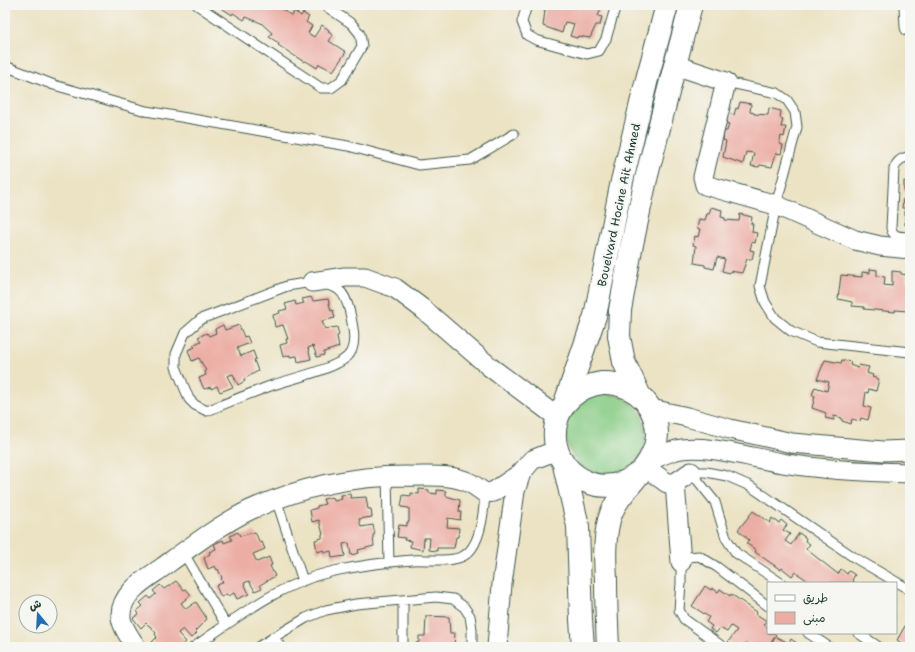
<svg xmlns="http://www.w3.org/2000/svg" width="915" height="652" viewBox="0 0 915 652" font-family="'Shantell Sans','Playpen Sans Arabic',sans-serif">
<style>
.green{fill:#88cc85;stroke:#54845c}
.building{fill:#ecada4}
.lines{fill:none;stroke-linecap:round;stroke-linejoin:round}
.service-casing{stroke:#3e564a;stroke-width:11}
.minor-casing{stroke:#3e564a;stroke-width:21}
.primary-casing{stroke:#3e564a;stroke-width:24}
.service{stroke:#fff;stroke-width:9}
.minor{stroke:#fff;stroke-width:19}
.primary{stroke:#fff;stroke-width:22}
.labels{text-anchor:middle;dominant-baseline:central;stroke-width:4;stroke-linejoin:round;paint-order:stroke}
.street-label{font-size:12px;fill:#1f3d34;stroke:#f6f6f2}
</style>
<rect width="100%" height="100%" fill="#f6f6f2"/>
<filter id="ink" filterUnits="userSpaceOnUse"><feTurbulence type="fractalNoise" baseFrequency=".025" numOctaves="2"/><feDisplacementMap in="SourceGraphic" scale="8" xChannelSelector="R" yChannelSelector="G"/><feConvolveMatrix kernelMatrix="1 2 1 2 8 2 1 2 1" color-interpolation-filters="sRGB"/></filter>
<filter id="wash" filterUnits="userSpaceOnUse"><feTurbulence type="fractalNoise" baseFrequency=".012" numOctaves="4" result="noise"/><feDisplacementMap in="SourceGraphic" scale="16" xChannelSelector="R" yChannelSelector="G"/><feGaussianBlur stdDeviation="0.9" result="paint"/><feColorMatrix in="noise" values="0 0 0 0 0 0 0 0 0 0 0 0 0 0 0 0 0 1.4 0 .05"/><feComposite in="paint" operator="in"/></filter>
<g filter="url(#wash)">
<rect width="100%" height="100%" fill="#ece3c4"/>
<path class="green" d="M566 434a40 40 0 1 1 80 0a40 40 0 1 1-80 0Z"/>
<g id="blocks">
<path class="building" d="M217 5H276L292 16 294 11 301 16 303 13 309 17 306 22 312 26 308 33 314 37 322 25 329 30 328 32 333 35 329 41 346 52 333 71 319 64 317 68 306 61 304 62 278 45 279 43 269 37 272 33 261 23 246 17 244 20 233 13 232 15Z
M543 5H605L604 9 601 8 598 16 602 17 600 25H596L590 38 578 36 577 38 570 36 574 24 565 22 562 33 543 26 545 10 542 9Z
M740 102 751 104 750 112 754 113V114L768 115 769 108 781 111 780 118 783 119 781 127H786L784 137 781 136 779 144 783 145 781 154 776 153 772 167 760 165 759 167 751 166 754 153 746 152 743 164 723 157 726 141 723 140 724 131H727L729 124 726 123 728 113 734 115 736 108 738 109Z
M904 181 910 182V226L905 225V208H902L903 199H906L907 192 904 191Z
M711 207 722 210 721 217 725 218V220L739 221 740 214 752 217 751 224H753L752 232 757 233 755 243 752 242 750 250 754 251 752 259H747L742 273 730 271V273L722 271 725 259 717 257 714 269 705 267V265L694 263 696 246 693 245 695 236 698 237 700 229H697L699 219 705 220 707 214H709Z
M870 269 877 270V276L885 277 884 285 892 286V271L901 272V274L907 275 906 281H910V307H909L908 311 895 310V312L864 309V307L852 306V302L838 299 841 275 862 277V272L870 273Z
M311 297 313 301 328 299 331 311 333 310 335 318 322 321 325 329 337 327 339 335 337 336 339 347 324 352V355L317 357 313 346 308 348 311 359 298 362 297 356 290 357V355L283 357 280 345 287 343 286 339H288L283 325 275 327 273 315 280 313 279 311 287 309 285 304 295 301 296 305 304 303 302 299Z
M223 325 225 330 239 325 244 337 247 336 250 343 237 348 241 356 253 351 256 359 254 360 258 371 244 379 245 381 238 385 233 374 227 376 233 387 220 392 217 386 211 389V387L204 389 199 378 206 375 205 371H206L199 358 192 361 188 350 195 347 193 345 201 341 198 337 207 333 209 336 216 333 215 329Z
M825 360 841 363 842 360 851 362 850 365 858 368 859 365 869 367 867 373 873 375 872 377 879 379 876 391 869 389 868 393 866 392 864 406 871 408 868 420 861 418 860 421 852 419 851 424 842 421V418L834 416V420L825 418 826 413 812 408 815 396 812 395 815 387 827 391 829 382 817 379Z
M419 489 429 490V493L437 494V490L446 491V496L460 500 459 512H461L460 520 448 518 447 527 459 528 458 537H456L454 548H437V551L429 550 430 538H424L423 550 410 547 411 541 404 540 405 538 397 537 399 525 407 526V522H409V508L401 507 403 495 411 496V493L419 494Z
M350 494 351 498 366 497 368 509H371L372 517 359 519 361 527 373 525 375 534 373 535 374 546 358 550 359 553 351 555 349 543 343 544 345 556 332 558 331 551 324 553V550L317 552 315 540 322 538V534H323L319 520 312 522 310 510 317 508V506L325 504 323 499 333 497 334 501 342 499 341 495Z
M753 511 770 523 772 518 779 523 781 520 787 525 783 530 790 534 785 541 791 545 799 533 806 538 805 541 810 544 806 549 838 574 841 569 847 574 849 571 855 575 852 580 855 583H810L807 580 795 572 792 576 782 568 781 570 755 552 756 550 746 543 749 540 738 530Z
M238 532 240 536 255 532 260 543 262 542 265 549 253 554 257 562 269 557 272 565 270 566 275 576 260 585 262 588 255 591 249 581 244 583 249 594 237 599 234 593 228 596 227 594 221 597 216 586 223 582 221 579 222 578 218 569 217 570 215 566 208 569 204 558 210 554 209 552 216 549 214 544 223 540 224 543 232 540 230 536Z
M176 581 184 590 186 589 191 595 181 603 186 609 196 602 207 619 195 631 197 633 191 638 183 629 178 633 186 642 180 647H173L172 645 169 647H155L152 642 157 637 155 634 156 633 150 626H149L146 623 141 628 133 618 139 614 137 611 143 606 140 603 148 596 150 599 156 594 153 591 160 585 164 589Z
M705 586 711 590 712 588 718 592 720 589 730 596 731 594 757 612 756 614 767 621 764 625 768 627V633H774L776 635 768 647H752L746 643 743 647 737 644 736 647 728 642 737 630 731 626 727 632 720 628 716 633 710 629 712 626 706 622 709 617 692 606Z
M426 616 449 617 450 633H455L454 647H415L416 643 419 642V636H425Z
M909 619 910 620V647H907L897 640Z
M776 637 789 643 791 639 801 646 802 644 806 647H769Z"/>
</g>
</g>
<g filter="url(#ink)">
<use href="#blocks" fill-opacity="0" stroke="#3e564a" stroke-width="1"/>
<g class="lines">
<defs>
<path id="service" d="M197 5 321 88H331L342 80 362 46 360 34 352 24 324 5
M527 5 522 22 527 35 536 40 587 54 599 51 606 39 616 5
M5 66 54 85 146 111 348 146 419 165 470 160 514 134
M726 82 777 93 787 100 795 112 797 127 776 205 760 286 765 302 775 318 791 331 817 342 910 352
M910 157C901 157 897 161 894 169L891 228C893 238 901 236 910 237
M312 282C337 286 344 287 350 313 353 326 358 347 347 357 334 369 291 379 273 385 251 393 229 402 207 411L195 405 189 399 176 367V354L185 333 201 319 287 286Z
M691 472H706L727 476 750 486 855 558 910 590
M691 472 715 502 726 538 736 553 781 583
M387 476 389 563
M276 499 303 581
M183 552 226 625
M808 633 829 647
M858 633 879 647
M273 637 281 647
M194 647C238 617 280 583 334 571 359 566 386 562 412 560 426 559 453 563 465 555 481 545 484 510 485 493
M258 647 306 618 326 610 356 604 436 597 453 599 464 607 470 616 472 629V647
M403 647V600
M723 647 684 619 679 610 681 583V562L688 557 699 556 717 567 768 606"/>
<path id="minor" d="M909 5 910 27
M675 65 726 82 703 177 705 185 776 205 855 240 880 246 910 249
M312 282 345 277H365L395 288 423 309 490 367 557 417
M651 409 687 417 730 429 792 443 883 451 910 450
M651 460C658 457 666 453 673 451 702 442 752 458 782 463 824 470 867 472 910 473
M645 467 667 483H675L691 472
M675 483 681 562
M136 647C131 639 120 624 121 615 121 592 148 578 163 567 189 548 221 524 250 510 298 488 351 476 405 476 426 477 451 473 470 483 476 486 480 490 485 493L493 492 521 473
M497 647 502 584 515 491 521 473 532 460 557 450"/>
<path id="primary" d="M640 396 624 362 619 336 620 310 631 249 646 179 675 65 691 5
M565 403 595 316 622 181 647 79 667 5
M564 465 578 526 581 620 583 647
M608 647C607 625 606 603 606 580 605 560 604 540 609 520 617 488 656 470 657 434 657 422 653 411 645 401 635 389 618 382 602 383 549 390 537 457 585 481 597 487 611 487 624 482 629 480 634 476 639 473"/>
</defs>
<use href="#service" class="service-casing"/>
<use href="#minor" class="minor-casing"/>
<use href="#primary" class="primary-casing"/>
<use href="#service" class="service"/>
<use href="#minor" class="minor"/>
<use href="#primary" class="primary"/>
</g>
</g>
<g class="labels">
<g class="street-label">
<text transform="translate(619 205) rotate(-78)">Bouelvard Hocine Ait Ahmed</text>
</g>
</g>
<rect width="915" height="652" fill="none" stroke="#f6f6f2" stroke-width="20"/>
<rect x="767" y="582" width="130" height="52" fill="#f6f6f2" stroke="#a0aca6"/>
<rect x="775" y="595" width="20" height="6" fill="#ffffff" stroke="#a0aca6"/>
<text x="803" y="602" font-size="12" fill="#1f3d34">طريق</text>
<rect x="775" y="612" width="20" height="12" fill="#ecada4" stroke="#a0aca6"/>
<text x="803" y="622" font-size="12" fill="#1f3d34">مبنى</text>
<g transform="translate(38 614) rotate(342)"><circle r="19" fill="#f6f6f2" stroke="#a0aca6"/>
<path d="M0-3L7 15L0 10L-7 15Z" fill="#1f6fb2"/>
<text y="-6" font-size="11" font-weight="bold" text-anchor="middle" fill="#1f3d34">ش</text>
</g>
</svg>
